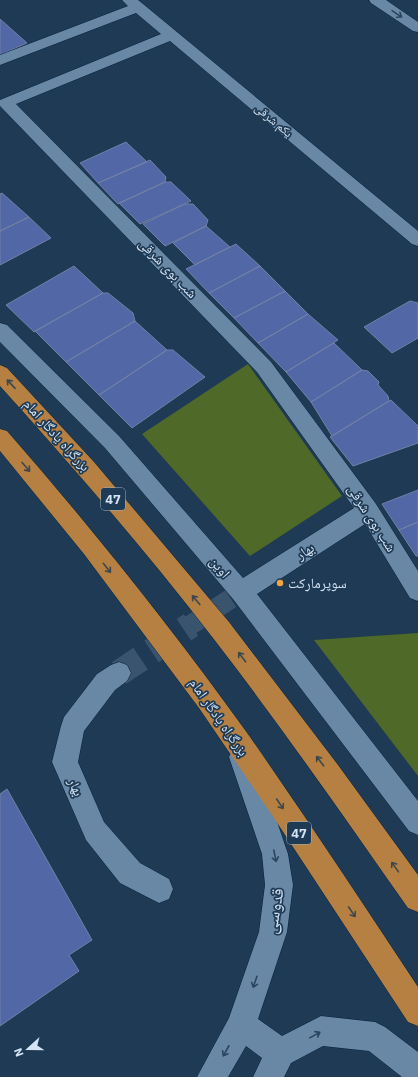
<svg xmlns="http://www.w3.org/2000/svg" width="418" height="1077" viewBox="0 0 418 1077" font-family="'IBM Plex Sans','Noto Naskh Arabic',sans-serif">
<style>
.green{fill:#4e6928}
.building{fill:#5267a5;stroke:#7381a6}
.lines{fill:none;stroke-linecap:round;stroke-linejoin:round}
.minor-tunnel-far1{stroke:#39546c;stroke-width:20;stroke-dasharray:20 10;stroke-linecap:butt}
.minor-tunnel{stroke:#39546c;stroke-width:26;stroke-dasharray:26 13;stroke-linecap:butt}
.minor-casing{stroke:#042039;stroke-width:1}
.highway-casing{stroke:#042039;stroke-width:1}
.minor{fill:#6988a6;fill-rule:evenodd}
.highway{fill:#b58041;fill-rule:evenodd}
.oneway{stroke:#294660}
.oneway2{stroke:#3c4850}
.poi-dot{fill:#f3a442;stroke:#1e3a54;stroke-width:1.5}
.labels{text-anchor:middle;dominant-baseline:central;stroke-width:3.5;stroke-linejoin:round;paint-order:stroke}
.far-street-label{font-size:12px;fill:#d4e4f5;stroke:#1e3a54}
.shield{fill:#1e3a54;stroke:#9db1c5;stroke-width:1}
.shield-label{font-size:13px;font-weight:bold;fill:#d4e4f5}
.street-label{font-size:14px;fill:#d4e4f5;stroke:#1e3a54}
.poi-label{font-size:14px;fill:#d4e4f5;stroke:#1e3a54;text-anchor:start}
.near-street-label{font-size:17px;fill:#d4e4f5;stroke:#1e3a54}
</style>
<rect width="100%" height="100%" fill="#1e3a54"/>
<path class="green" d="M248 364 342 496 250 556 142 434Z
M418 633V776L314 640Z"/>
<path class="building" d="M0 19 27 43 0 55Z
M126 142 147 162 98 183 80 163Z
M150 160 166 177 165 182 118 204 98 183Z
M165 182H171L191 201 140 224 119 203Z
M2 193 29 217 0 231V194Z
M185 204H193L208 220 206 226 165 246 143 224Z
M29 217 51 238 0 265V231Z
M206 226 230 247 195 265 173 243Z
M236 244 260 266 209 293 186 269Z
M74 266 103 293 34 332 6 305Z
M260 266 285 291 234 318 209 293Z
M285 291 308 314 258 343 234 318Z
M103 293H108L133 313 135 321 66 362 35 331Z
M410 301 418 303V338L392 353 364 327Z
M308 314 338 340 286 372 258 343Z
M135 321 167 350 99 395 66 362Z
M334 343 362 370 311 402 286 372Z
M167 350H173L205 377 132 428 99 395Z
M362 370 368 371 379 382 378 385 388 396 389 401 332 436 311 402Z
M391 400 418 426V443L353 466 330 437Z
M418 490V522L399 530 382 504Z
M418 522V556H416L399 530Z
M7 789 92 940 69 955 79 971 0 1026V794Z"/>
<g class="lines">
<path class="minor-tunnel-far1" d="M189 626 241 592"/>
<path class="minor-tunnel" d="M119 673 191 625"/>
<defs>
<path id="minor" d="M122 0H138L143 4 418 231V246L412 244 170 41 16 104 271 362 376 504 418 571V601L410 598 365 524 257 594 418 801V835L409 831 233 599 105 448 0 342V323L7 325 119 436 243 578 354 508 257 372 0 106V100L161 34 136 13 0 65V55L128 6Z
M369 0H386L418 22V32L413 31 371 3Z
M119 662 127 665 131 673 127 681 115 690 84 731 78 762 104 822 140 863 169 879 173 889 169 899 159 903 120 883 86 840 52 762 61 726 64 717 97 674 111 665Z
M242 745 251 748 255 757 288 854 293 885 287 932 258 1019 282 1036 321 1016 375 1022 385 1027 418 1052V1077H402L369 1051 323 1046 291 1063 284 1077H253L262 1058 246 1046 228 1077H197L229 1018 259 932 265 885 262 854 229 757 233 748Z"/>
<path id="highway" d="M0 365 7 368 94 462 229 622 338 765 418 875V912L408 908C344 817 281 726 213 638 146 551 74 468 0 386Z
M0 429 7 431C91 527 171 627 245 730 304 814 361 901 418 987V1026L408 1022 272 815 199 708 84 554 0 451Z"/>
</defs>
<use href="#minor" class="minor-casing"/>
<use href="#highway" class="highway-casing"/>
<use href="#minor" class="minor"/>
<use href="#highway" class="highway"/>
</g>
<defs><path id="oneway-shaft" d="M-6 0H5M1.5-3L5.5 0L1.5 3" fill="none" stroke-width="1.6" stroke-linecap="round" stroke-linejoin="round"/></defs>
<g class="oneway">
<use href="#oneway-shaft" transform="translate(397 14) rotate(34)"/>
<use href="#oneway-shaft" transform="translate(275 856) rotate(78)"/>
<use href="#oneway-shaft" transform="translate(255 982) rotate(109)"/>
<use href="#oneway-shaft" transform="translate(315 1035) rotate(-29)"/>
<use href="#oneway-shaft" transform="translate(226 1051) rotate(119)"/>
</g>
<g class="oneway2">
<use href="#oneway-shaft" transform="translate(11 384) rotate(-133)"/>
<use href="#oneway-shaft" transform="translate(26 467) rotate(49)"/>
<use href="#oneway-shaft" transform="translate(107 568) rotate(52)"/>
<use href="#oneway-shaft" transform="translate(196 600) rotate(-130)"/>
<use href="#oneway-shaft" transform="translate(242 657) rotate(-127)"/>
<use href="#oneway-shaft" transform="translate(320 761) rotate(-127)"/>
<use href="#oneway-shaft" transform="translate(280 804) rotate(56)"/>
<use href="#oneway-shaft" transform="translate(395 867) rotate(-125)"/>
<use href="#oneway-shaft" transform="translate(352 912) rotate(56)"/>
</g>
<circle class="poi-dot" cx="280" cy="583" r="4"/>
<g class="labels">
<g class="far-street-label">
<text transform="translate(274 120) rotate(40)">یکم شرقی</text>
</g>
<g class="shield">
<rect x="101" y="488" width="24" height="22" rx="3"/>
<rect x="287" y="822" width="24" height="22" rx="3"/>
</g>
<g class="shield-label">
<text x="113" y="499">47</text>
<text x="299" y="833">47</text>
</g>
<g class="street-label">
<text transform="translate(168 268) rotate(46)">شب بوی شرقی</text>
<text transform="translate(57 435) rotate(48)">بزرگراه یادگار امام</text>
<text transform="translate(372 518) rotate(57)">شب بوی شرقی</text>
<text transform="translate(305 551) rotate(-33)">بهار</text>
<text transform="translate(220 567) rotate(49)">اوین</text>
<text transform="translate(219 717) rotate(55)">بزرگراه یادگار امام</text>
<text transform="translate(76 787) rotate(66)">بهار</text>
</g>
<g class="poi-label">
<text x="288" y="583">سوپرمارکت</text>
</g>
<g class="near-street-label">
<text transform="translate(274 911) rotate(-81)">قدوسی</text>
</g>
</g>
<g transform="translate(28 1049) rotate(249)" stroke="#1e3a54" stroke-width="3" paint-order="stroke">
<path d="M0-3L7 15L0 10L-7 15Z" fill="#d4e4f5"/>
<text y="-6" font-size="11" font-weight="bold" text-anchor="middle" fill="#d4e4f5">N</text>
</g>
</svg>
